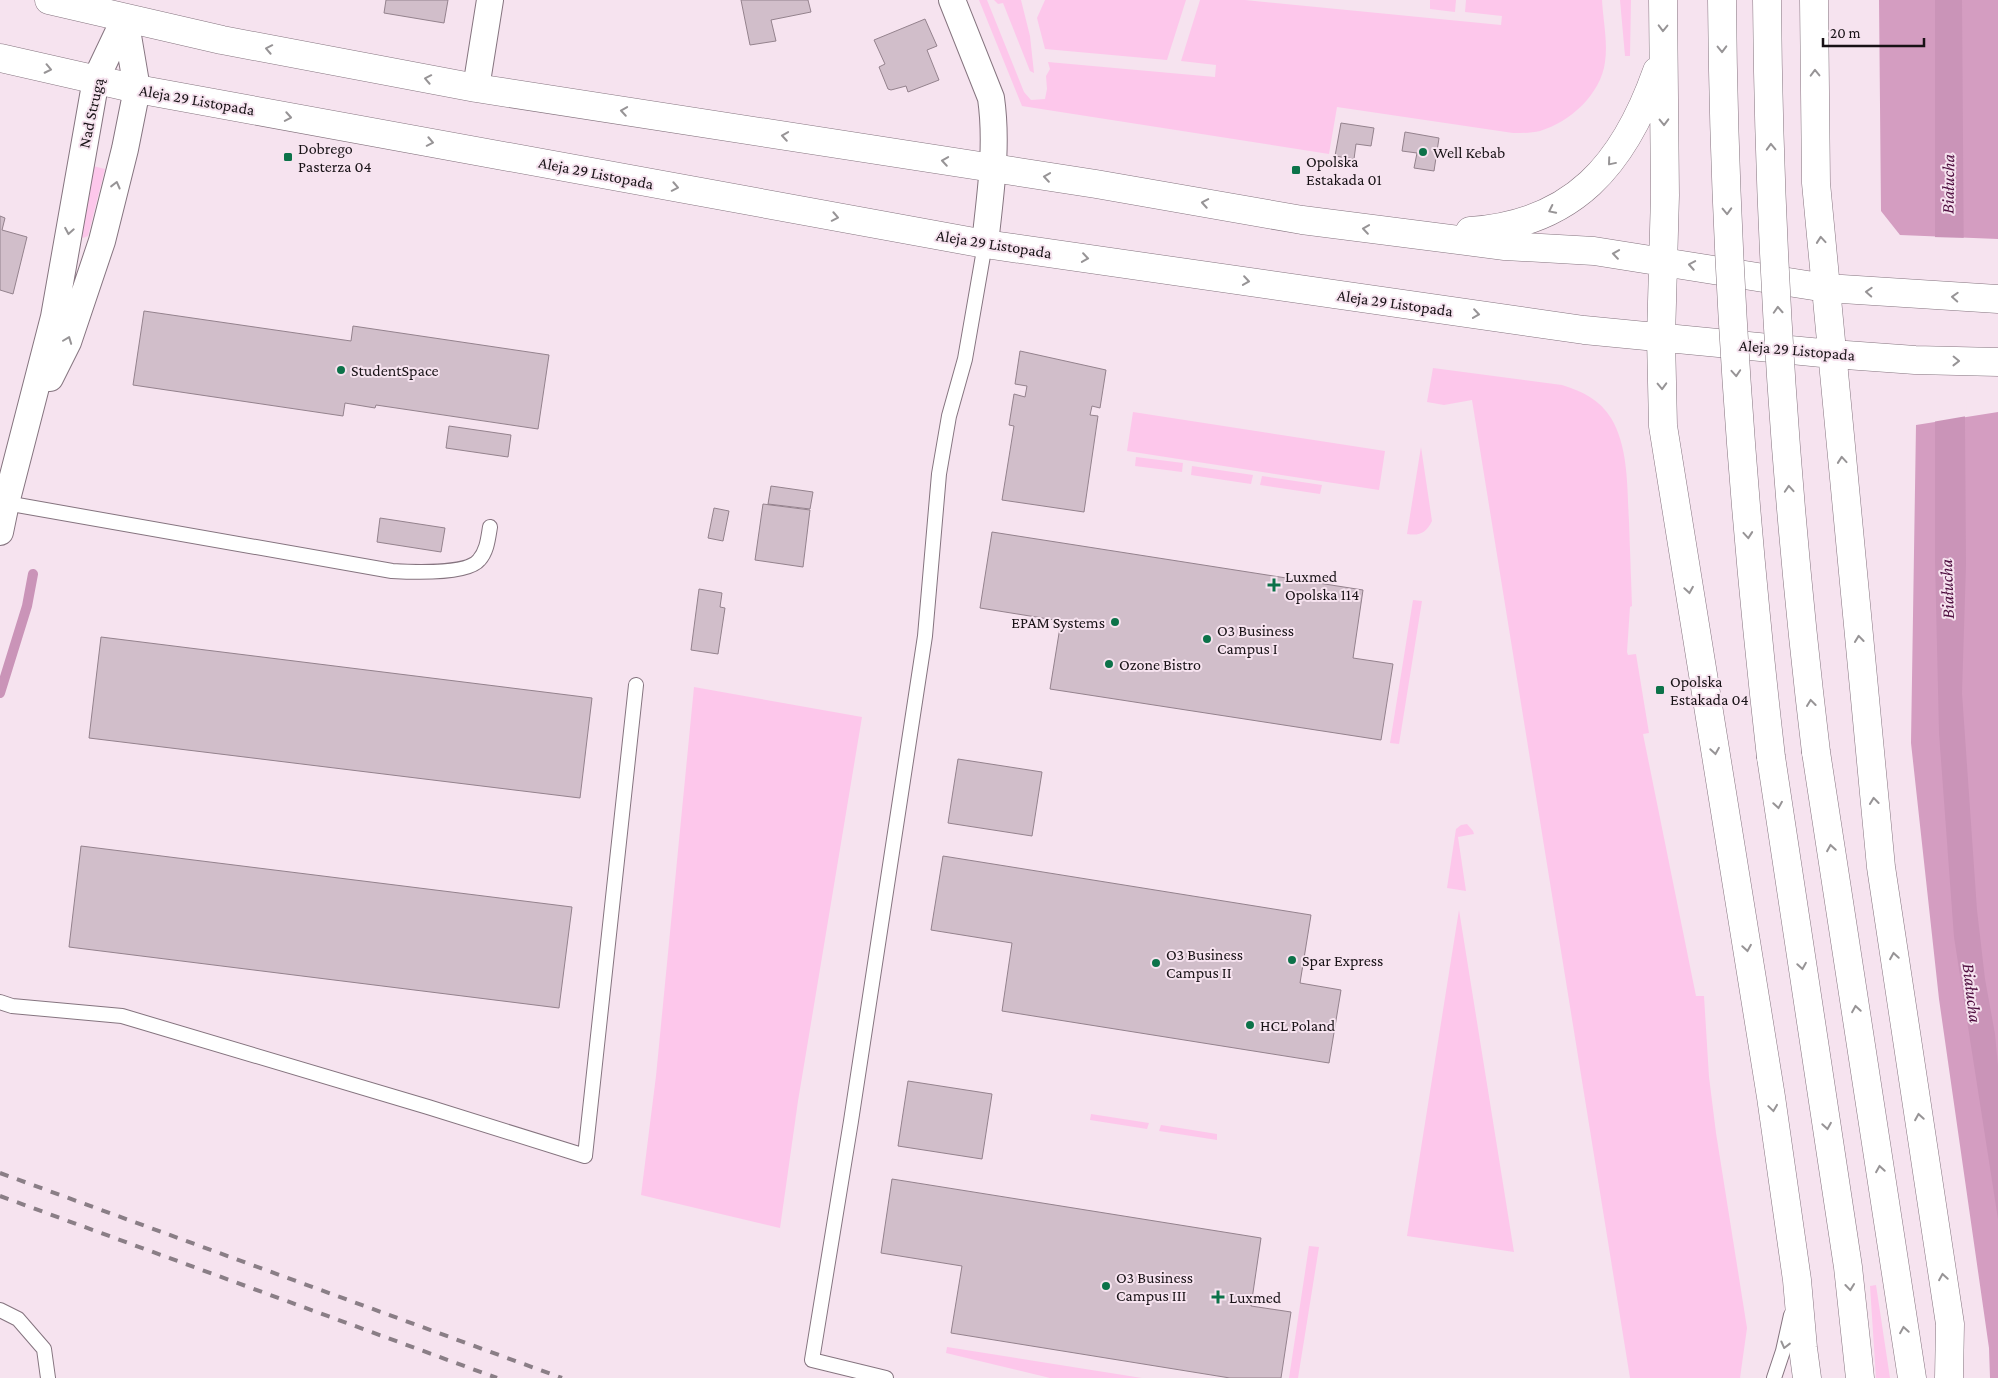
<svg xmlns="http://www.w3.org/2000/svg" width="1998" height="1378" viewBox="0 0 1998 1378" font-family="'Crimson Pro',serif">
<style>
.green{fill:#fdc7eb}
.forest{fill:#d49dc1}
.water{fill:#ca94b8}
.pier{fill:#f6e3ef}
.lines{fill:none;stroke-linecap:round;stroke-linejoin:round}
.stream{stroke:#ca94b8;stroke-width:10}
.building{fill:#d1beca;stroke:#94828d}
.lane-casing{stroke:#85747f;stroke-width:16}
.street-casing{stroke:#85747f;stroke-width:28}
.primary-casing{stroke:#85747f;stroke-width:29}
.lane{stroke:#fff;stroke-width:14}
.street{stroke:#fff;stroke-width:26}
.primary{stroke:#fff;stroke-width:28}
.rail{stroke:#8a7e86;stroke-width:4;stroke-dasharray:9 9;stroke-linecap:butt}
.primary-bridge-casing{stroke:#85747f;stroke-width:29;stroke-linecap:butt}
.primary-bridge{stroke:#fff;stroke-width:28}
.oneway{stroke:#979496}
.poi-dot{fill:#0c7249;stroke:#f6e3ef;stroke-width:2}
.labels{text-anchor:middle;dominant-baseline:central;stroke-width:4;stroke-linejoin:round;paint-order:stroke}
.street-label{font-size:16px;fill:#181216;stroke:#f6e3ef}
.poi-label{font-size:16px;fill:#181216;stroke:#f6e3ef;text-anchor:start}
.water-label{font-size:18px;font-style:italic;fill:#4f0f40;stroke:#f6e3ef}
</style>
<rect width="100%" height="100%" fill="#f6e3ef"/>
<path class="green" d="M979 0H987L1024 92 1031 100 1045 99 1047 89 1046 76 1050 69 1048 62 1215 77 1216 65 1181 61 1200 0H1245L1501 25 1502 16 1465 12 1466 0H1602C1603 20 1608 42 1605 62 1601 94 1570 122 1540 131 1532 133 1522 133 1513 133L1337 107 1329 154 1022 106Z
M994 0H1021L1030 36 1034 73 1030 71 1003 3 998 4Z
M1045 0H1186L1167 60 1045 49 1037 18Z
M1430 0H1456L1455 12 1430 9Z
M1620 0H1631L1630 56H1625Z
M93 166 105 169 88 236 83 238 81 236Z
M1433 368 1562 385C1582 391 1600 400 1611 418 1629 448 1627 489 1629 522 1630 550 1631 578 1632 606L1630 607 1627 652 1628 655 1636 654 1649 733 1643 734 1696 996H1704L1709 1077 1716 1133 1747 1328 1740 1378H1630L1472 400 1444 405 1427 402Z
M1133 412 1385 451 1379 490 1127 451Z
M1421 447 1432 521C1426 533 1420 536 1407 534Z
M1136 457 1183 463 1182 472 1135 466Z
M1192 466 1253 475 1251 484 1191 475Z
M1262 476 1322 485 1320 494 1260 485Z
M1413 600 1422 601 1399 744 1390 743Z
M694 687 862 717 798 1101 780 1228 641 1195 656 1076Z
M1467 824 1473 831 1474 834 1458 837 1466 891 1447 888 1456 829 1461 825Z
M1459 910 1514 1252 1407 1236Z
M1091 1114 1149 1123 1147 1129 1090 1120Z
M1161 1125 1217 1134V1140L1159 1131Z
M1309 1246 1319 1247 1298 1378H1289Z
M1876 1285 1890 1378H1876L1870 1286Z
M947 1347 1142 1378H1050L946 1353Z"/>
<path class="forest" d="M1879 0H1998V239L1900 235 1881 211Z
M1998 412V1378H1990L1989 1348 1939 999 1911 743 1916 425Z"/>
<path class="water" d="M1935 0H1962L1966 565 1962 693 1977 910 1985 979 1995 1034 1998 1066V1219L1954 937 1939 733 1935 561Z"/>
<path class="pier" d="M1932 237 1966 238 1967 416 1932 422Z"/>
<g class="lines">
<path class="stream" d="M0 693 27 606 33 574"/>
</g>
<path class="building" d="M386 0H448L444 23 384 13Z
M741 0H808L811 12 771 20 776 41 750 45Z
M925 19 937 46 927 50 939 80 908 92 906 86 891 90 888 89 879 67 885 64 874 40Z
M1341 123 1374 128 1371 146 1356 144 1354 159 1335 156Z
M1405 132 1439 138 1434 171 1414 168 1417 153 1402 151Z
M0 216 5 218 2 230 27 237 13 294 0 290Z
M144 311 351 341 353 326 549 355 538 429 376 405 375 408 345 403 343 416 133 385Z
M1020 351 1106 370 1100 408 1092 406 1090 415 1098 416 1084 512 1002 500 1014 426 1009 425 1014 394 1025 397 1027 386 1015 384Z
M449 426 511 435 508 457 446 448Z
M771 486 813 492 810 509 768 504Z
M763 504 810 510 803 567 755 560Z
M714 508 729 511 723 541 708 538Z
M380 518 445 528 441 552 377 542Z
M992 532 1363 590 1353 658 1393 664 1381 740 1050 689 1061 621 980 608Z
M699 589 722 593 720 607 725 608 718 654 691 650Z
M101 637 592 698 580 798 89 738Z
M958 759 1042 772 1032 836 948 823Z
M81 846 572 907 559 1008 69 947Z
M943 856 1311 915 1300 983 1341 990 1329 1063 1002 1011 1012 943 931 930Z
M908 1081 992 1094 982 1159 898 1146Z
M892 1179 1261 1238 1251 1306 1291 1312 1281 1378H1230L951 1333 962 1266 881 1253Z"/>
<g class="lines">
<defs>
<path id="lane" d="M6 503 392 571C410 572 467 575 479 560 487 551 488 539 490 527
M0 1002 12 1006 122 1016 428 1107 585 1156 636 685
M0 1310 18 1319 44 1349 48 1378
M886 1378 812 1360 851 1121 925 636 939 474 949 416 965 359 985 244
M1774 1378 1783 1351 1791 1315"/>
<path id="street" d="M952 0 991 98C998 147 990 195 985 244
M476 88 490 0
M50 378 68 342 102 241 125 149 137 89 125 18
M0 532 6 503 54 317 96 79 125 18"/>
<path id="primary" d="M49 0 222 40 476 88 1096 184 1302 220 1505 246 1594 251 1826 288 1998 299
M1663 0 1665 195 1661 338 1663 426 1771 1097 1797 1280 1803 1348 1807 1378
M1814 0 1816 183 1881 867 1950 1324 1949 1378
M0 58 137 89 985 244 1584 330 1832 354 1915 360 1998 362
M1470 231C1574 224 1624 164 1657 71
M1816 752 1912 1378
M1771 757 1848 1267 1860 1378"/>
</defs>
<use href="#lane" class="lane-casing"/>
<use href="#street" class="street-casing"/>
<use href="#primary" class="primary-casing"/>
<use href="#lane" class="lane"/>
<use href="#street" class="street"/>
<use href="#primary" class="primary"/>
<path class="rail" d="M0 1173 562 1378
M0 1196 497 1378"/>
<defs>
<path id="primary-bridge" d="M1722 0C1724 253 1742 505 1771 757
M1767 0C1769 251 1786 502 1816 752"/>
</defs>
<use href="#primary-bridge" class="primary-bridge-casing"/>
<use href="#primary-bridge" class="primary-bridge"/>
</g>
<defs><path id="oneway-chevron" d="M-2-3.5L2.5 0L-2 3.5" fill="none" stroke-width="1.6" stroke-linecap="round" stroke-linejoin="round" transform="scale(1.25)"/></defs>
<g class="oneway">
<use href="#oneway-chevron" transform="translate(1663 28) rotate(91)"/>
<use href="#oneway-chevron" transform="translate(269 49) rotate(-169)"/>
<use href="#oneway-chevron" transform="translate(1722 49) rotate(89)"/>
<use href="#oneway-chevron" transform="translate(48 69) rotate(12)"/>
<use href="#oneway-chevron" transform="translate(1815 73) rotate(-91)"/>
<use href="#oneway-chevron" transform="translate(428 79) rotate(-169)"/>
<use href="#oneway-chevron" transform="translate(624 111) rotate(-171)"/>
<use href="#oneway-chevron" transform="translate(288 117) rotate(10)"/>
<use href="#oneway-chevron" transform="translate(1664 122) rotate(89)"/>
<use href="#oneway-chevron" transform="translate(785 136) rotate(-171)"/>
<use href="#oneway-chevron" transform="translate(430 142) rotate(11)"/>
<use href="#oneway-chevron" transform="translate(1771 147) rotate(-92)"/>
<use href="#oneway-chevron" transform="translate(945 161) rotate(-171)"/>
<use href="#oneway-chevron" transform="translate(1611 162) rotate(130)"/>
<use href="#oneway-chevron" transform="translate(1047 177) rotate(-172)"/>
<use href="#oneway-chevron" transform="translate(116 185) rotate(-76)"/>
<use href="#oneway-chevron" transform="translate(675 187) rotate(11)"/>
<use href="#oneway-chevron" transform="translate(1205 203) rotate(-170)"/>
<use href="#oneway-chevron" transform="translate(1552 210) rotate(154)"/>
<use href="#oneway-chevron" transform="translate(1727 211) rotate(88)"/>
<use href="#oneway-chevron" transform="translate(835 217) rotate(11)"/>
<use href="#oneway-chevron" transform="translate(1366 229) rotate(-172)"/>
<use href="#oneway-chevron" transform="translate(69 231) rotate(100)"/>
<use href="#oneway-chevron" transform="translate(1821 240) rotate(-95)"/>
<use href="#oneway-chevron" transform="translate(1616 254) rotate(-172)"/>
<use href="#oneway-chevron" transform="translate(1085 258) rotate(8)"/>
<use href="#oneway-chevron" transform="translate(1692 265) rotate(-170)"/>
<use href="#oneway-chevron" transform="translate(1246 281) rotate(8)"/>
<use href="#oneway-chevron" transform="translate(1869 292) rotate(-177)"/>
<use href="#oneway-chevron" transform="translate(1955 297) rotate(-177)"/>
<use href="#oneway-chevron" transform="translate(1778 310) rotate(-93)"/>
<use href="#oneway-chevron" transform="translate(1476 314) rotate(8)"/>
<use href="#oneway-chevron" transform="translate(68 340) rotate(-69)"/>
<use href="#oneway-chevron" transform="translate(1956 361) rotate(1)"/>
<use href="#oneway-chevron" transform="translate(1736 373) rotate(86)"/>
<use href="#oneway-chevron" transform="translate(1662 386) rotate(88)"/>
<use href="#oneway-chevron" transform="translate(1842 460) rotate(-95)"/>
<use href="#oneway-chevron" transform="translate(1789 489) rotate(-94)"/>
<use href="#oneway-chevron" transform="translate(1748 535) rotate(85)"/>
<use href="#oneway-chevron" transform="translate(1689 590) rotate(81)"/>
<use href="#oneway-chevron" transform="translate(1859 639) rotate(-96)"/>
<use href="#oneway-chevron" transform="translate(1811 703) rotate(-97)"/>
<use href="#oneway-chevron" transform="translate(1715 751) rotate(81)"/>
<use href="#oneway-chevron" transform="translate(1874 801) rotate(-96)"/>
<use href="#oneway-chevron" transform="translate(1778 805) rotate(81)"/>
<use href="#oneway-chevron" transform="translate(1831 848) rotate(-99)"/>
<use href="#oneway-chevron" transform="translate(1747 948) rotate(81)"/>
<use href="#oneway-chevron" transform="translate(1894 956) rotate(-99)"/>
<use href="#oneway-chevron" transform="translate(1802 966) rotate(81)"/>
<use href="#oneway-chevron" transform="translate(1856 1009) rotate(-99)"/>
<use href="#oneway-chevron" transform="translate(1773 1108) rotate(82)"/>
<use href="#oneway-chevron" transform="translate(1919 1117) rotate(-99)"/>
<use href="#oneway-chevron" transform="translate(1827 1126) rotate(81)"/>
<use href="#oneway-chevron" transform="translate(1880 1169) rotate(-99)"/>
<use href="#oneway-chevron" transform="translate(1943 1277) rotate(-99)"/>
<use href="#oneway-chevron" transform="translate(1850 1287) rotate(84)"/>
<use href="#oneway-chevron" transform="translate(1904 1330) rotate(-99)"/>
<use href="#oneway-chevron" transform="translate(1785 1345) rotate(104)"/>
</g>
<g class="poi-dot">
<circle cx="1423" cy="152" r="5"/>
<rect x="283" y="152" width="10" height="10" rx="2.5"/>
<rect x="1291" y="165" width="10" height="10" rx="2.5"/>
<circle cx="341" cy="370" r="5"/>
<path d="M1271.5 577.5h5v5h5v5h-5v5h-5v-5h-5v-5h5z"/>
<circle cx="1115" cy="622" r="5"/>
<circle cx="1207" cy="639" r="5"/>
<circle cx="1109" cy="664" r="5"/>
<rect x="1655" y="685" width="10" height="10" rx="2.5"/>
<circle cx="1292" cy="960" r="5"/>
<circle cx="1156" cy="963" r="5"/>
<circle cx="1250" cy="1025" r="5"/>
<circle cx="1106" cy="1286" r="5"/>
<path d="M1215.5 1289.5h5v5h5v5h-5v5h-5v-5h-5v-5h5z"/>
</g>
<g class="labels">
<g class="street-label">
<text transform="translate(197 100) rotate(10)">Aleja 29 Listopada</text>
<text transform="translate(91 113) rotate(-78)">Nad Strugą</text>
<text transform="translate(596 173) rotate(11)">Aleja 29 Listopada</text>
<text transform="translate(994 244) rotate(9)">Aleja 29 Listopada</text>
<text transform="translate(1395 303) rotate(8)">Aleja 29 Listopada</text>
<text transform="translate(1797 350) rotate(5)">Aleja 29 Listopada</text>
</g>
<g class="poi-label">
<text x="298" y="148">Dobrego<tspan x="298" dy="18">Pasterza 04</tspan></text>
<text x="1433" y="152">Well Kebab</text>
<text x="1306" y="161">Opolska<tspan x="1306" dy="18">Estakada 01</tspan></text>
<text x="351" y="370">StudentSpace</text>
<text x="1285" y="576">Luxmed<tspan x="1285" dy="18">Opolska 114</tspan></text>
<text x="1105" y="622" text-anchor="end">EPAM Systems</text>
<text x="1217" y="630">O3 Business<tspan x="1217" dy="18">Campus I</tspan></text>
<text x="1119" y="664">Ozone Bistro</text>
<text x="1670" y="681">Opolska<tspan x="1670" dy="18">Estakada 04</tspan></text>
<text x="1166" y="954">O3 Business<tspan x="1166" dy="18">Campus II</tspan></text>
<text x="1302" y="960">Spar Express</text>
<text x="1260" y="1025">HCL Poland</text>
<text x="1116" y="1277">O3 Business<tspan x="1116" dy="18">Campus III</tspan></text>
<text x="1229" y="1297">Luxmed</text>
</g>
<g class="water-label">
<text transform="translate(1948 184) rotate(-89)">Białucha</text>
<text transform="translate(1947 589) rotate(-92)">Białucha</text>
<text transform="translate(1972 993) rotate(83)">Białucha</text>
</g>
</g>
<path d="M1823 38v8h101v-8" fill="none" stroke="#181216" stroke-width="2.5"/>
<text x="1830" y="38" font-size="15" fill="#181216" stroke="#f6e3ef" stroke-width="4" paint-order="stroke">20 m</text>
</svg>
